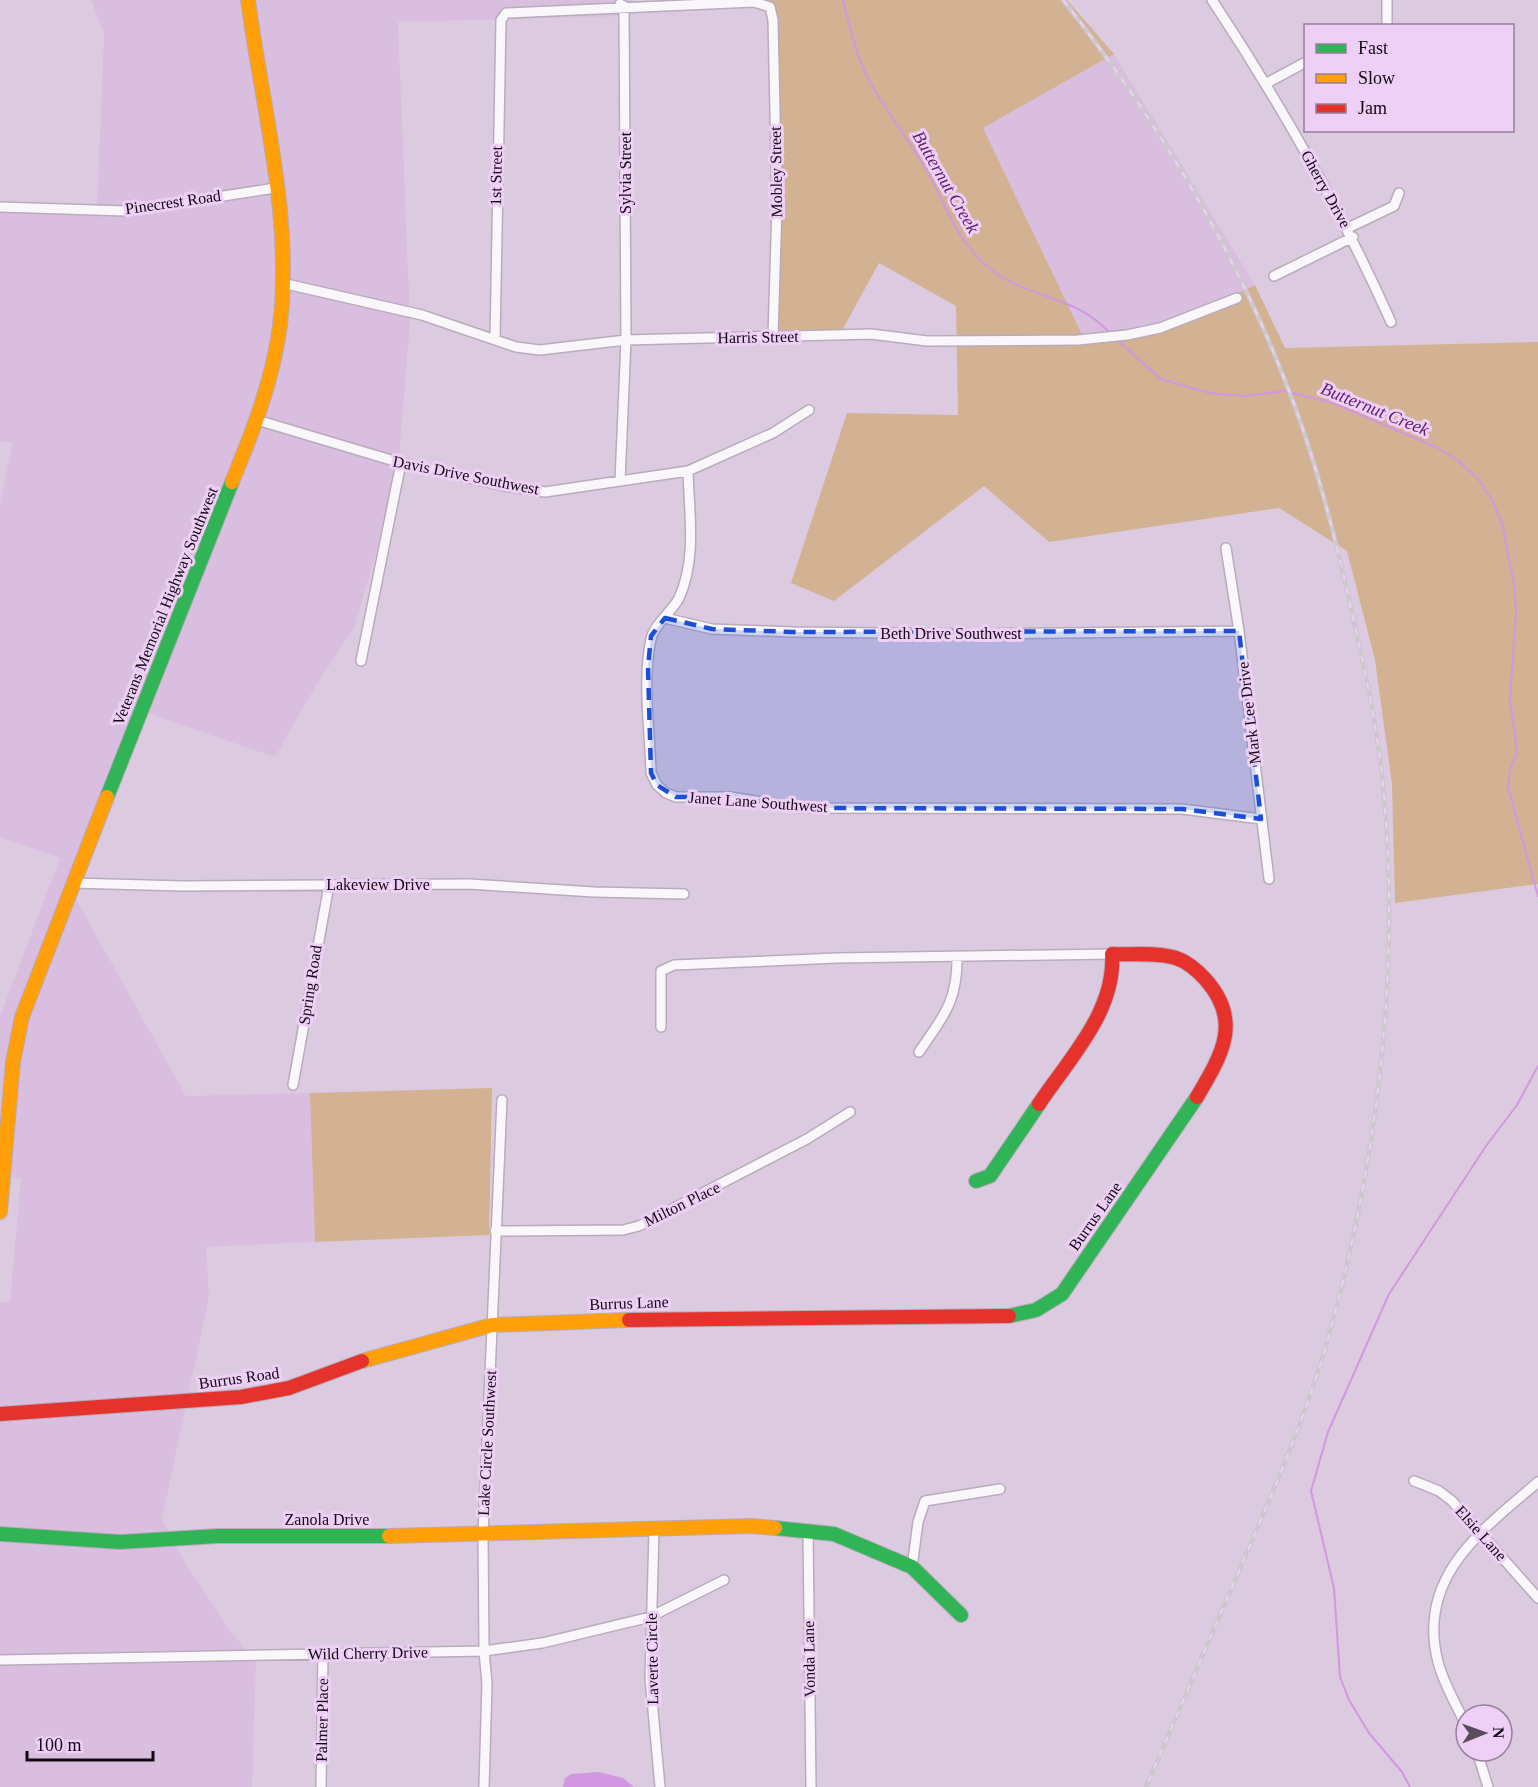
<svg xmlns="http://www.w3.org/2000/svg" width="1538" height="1787" viewBox="0 0 1538 1787" font-family="'Times New Roman',serif">
<style>
.built{fill:#d9bee0}
.green{fill:#d2b292}
.water{fill:#d297e0}
.lines{fill:none;stroke-linecap:round;stroke-linejoin:round}
.stream{stroke:#d297e0;stroke-width:2}
.street-casing{stroke:#b8abbb;stroke-width:12}
.fast-casing{stroke:#b8abbb;stroke-width:16}
.slow-casing{stroke:#b8abbb;stroke-width:16}
.jam-casing{stroke:#b8abbb;stroke-width:16}
.street{stroke:#faf7fa;stroke-width:9}
.fast{stroke:#30b455;stroke-width:14}
.slow{stroke:#ff9f0a;stroke-width:14}
.jam{stroke:#e5322d;stroke-width:14}
.rail-casing{stroke:#cdc8ce;stroke-width:4.5}
.rail{stroke:#eecff5;stroke-width:2;stroke-dasharray:7;stroke-linecap:butt}
.marked{fill:#1d4ed8;fill-opacity:0.2;stroke:#1d4ed8;stroke-width:4.5;stroke-dasharray:12 8;stroke-linejoin:round}
.labels{text-anchor:middle;dominant-baseline:central;stroke-width:6;stroke-linejoin:round;paint-order:stroke}
.street-label{font-size:16px;fill:#120814;stroke:#eecff5}
.water-label{font-size:18px;font-style:italic;fill:#621b71;stroke:#eecff5}
</style>
<rect width="100%" height="100%" fill="#dccbe0"/>
<path class="built" d="M91 0H633L629 16 398 22 410 322 397 482 354 628 315 687 275 757 141 711 73 894 186 1096 310 1093 315 1242 206 1247 209 1297 162 1519 181 1556 230 1631 256 1661 252 1787H0V1302H10L21 1178 0 1176V1016L60 858 0 837V502L13 442H0V211H97L104 34Z
M1114 54 1255 285 1187 317 1085 341 983 128Z"/>
<path class="green" d="M759 0H1067L1114 54 983 128 1085 341 1187 317 1255 285 1285 348 1538 342V884L1395 903 1392 784 1375 660 1347 551 1279 508 1049 542 984 486 834 601 791 583 847 413 958 415 956 306 879 263 838 338 774 339 780 288 778 16Z
M492 1088 489 1235 315 1242 310 1093Z"/>
<path class="water" d="M599 1772 623 1778 634 1787H563L565 1778 571 1774Z"/>
<g class="lines">
<path class="stream" d="M843 0C850 28 856 56 870 82 886 111 907 137 924 166 946 204 956 243 993 271 1032 300 1074 294 1111 334
M1117 340 1161 379 1209 393 1247 396 1284 391 1333 403 1438 448 1459 461 1478 479 1492 500 1502 523 1514 585 1516 611 1510 699 1517 752 1510 770 1508 787 1538 896
M1410 1787 1402 1772 1369 1733 1349 1700 1340 1677 1334 1588 1311 1491 1328 1432 1389 1294 1486 1146 1517 1105 1538 1066"/>
<defs>
<path id="street" d="M1212 0C1281 104 1340 208 1391 322
M620 4 624 6 626 340 620 481
M1387 26V0
M1267 83 1306 62
M0 207 126 211 275 188
M1348 228 1394 206 1399 193
M1274 276 1353 237
M282 283 422 315 516 347 540 350 626 340 871 334 927 341 1078 340 1127 335 1160 328 1237 298
M495 340 501 20 506 13 754 2 770 7 773 20 777 205 773 336
M257 420 401 463 504 486 545 492 688 471 773 433 809 410
M688 471C689 512 697 559 679 598 672 612 654 624 651 639 642 682 650 730 651 773L657 785 666 793 676 797H730L802 808 1182 809 1261 819
M1226 548 1239 631 1269 879
M665 618 712 629 793 632 976 634 1239 631
M361 661 401 463
M72 883 183 886 469 884 594 892 684 894
M661 1027V971L674 965 837 958 1112 954
M919 1052C943 1017 958 1001 957 956
M293 1085 329 885
M495 1231 623 1230 639 1226 807 1139 850 1112
M1414 1481 1439 1491 1452 1501 1538 1598
M808 1530 811 1787
M654 1531 650 1678 660 1787
M912 1567 918 1522 925 1501 1000 1489
M0 1660 484 1651 542 1643 650 1617 724 1580
M1466 1725C1456 1704 1444 1685 1438 1662 1416 1577 1482 1530 1538 1482
M1477 1751 1488 1787
M321 1787 323 1654
M484 1787 487 1684 484 1651 483 1534 502 1100"/>
<path id="fast" d="M107 797 232 482
M976 1181 990 1176 1039 1104
M1009 1316 1036 1310 1062 1294 1197 1097
M775 1528 834 1534 912 1567 961 1615
M0 1534 120 1542 218 1536H389"/>
<path id="slow" d="M232 482C253 431 273 380 280 325 293 217 262 107 248 0
M0 1212 13 1062 22 1017 107 797
M362 1361 492 1325 629 1320
M389 1536 751 1526 775 1528"/>
<path id="jam" d="M1039 1104C1069 1059 1116 1011 1112 954 1132 955 1158 952 1176 958 1188 962 1198 971 1206 980 1243 1022 1221 1056 1197 1097
M629 1320 1009 1316
M0 1414 241 1397 289 1388 362 1361"/>
</defs>
<use href="#street" class="street-casing"/>
<use href="#fast" class="fast-casing"/>
<use href="#slow" class="slow-casing"/>
<use href="#jam" class="jam-casing"/>
<use href="#street" class="street"/>
<use href="#fast" class="fast"/>
<use href="#slow" class="slow"/>
<use href="#jam" class="jam"/>
<defs>
<path id="rail" d="M1063 0C1153 114 1231 243 1284 378 1315 455 1335 536 1353 617 1366 676 1379 735 1384 796 1400 977 1377 1160 1329 1335 1305 1421 1268 1503 1233 1585 1204 1652 1175 1720 1146 1787"/>
</defs>
<use href="#rail" class="rail-casing"/>
<use href="#rail" class="rail"/>
</g>
<path class="marked" d="M665 618 712 629 793 632 1239 631 1261 819 1182 809 802 808 730 797H676L657 785 651 773 648 667 651 636Z"/>
<g class="labels">
<g class="street-label">
<text transform="translate(776 172) rotate(-91)">Mobley Street</text>
<text transform="translate(625 173) rotate(-90)">Sylvia Street</text>
<text transform="translate(496 176) rotate(-89)">1st Street</text>
<text transform="translate(1326 189) rotate(61)">Gherry Drive</text>
<text transform="translate(173 202) rotate(-8)">Pinecrest Road</text>
<text transform="translate(758 337) rotate(-1)">Harris Street</text>
<text transform="translate(466 475) rotate(11)">Davis Drive Southwest</text>
<text transform="translate(165 606) rotate(-68)">Veterans Memorial Highway Southwest</text>
<text x="951" y="633">Beth Drive Southwest</text>
<text transform="translate(1249 713) rotate(-97)">Mark Lee Drive</text>
<text transform="translate(758 802) rotate(4)">Janet Lane Southwest</text>
<text x="378" y="884">Lakeview Drive</text>
<text transform="translate(310 985) rotate(-81)">Spring Road</text>
<text transform="translate(682 1204) rotate(-26)">Milton Place</text>
<text transform="translate(1095 1216) rotate(-55)">Burrus Lane</text>
<text transform="translate(629 1303) rotate(-2)">Burrus Lane</text>
<text transform="translate(239 1378) rotate(-8)">Burrus Road</text>
<text transform="translate(487 1443) rotate(-87)">Lake Circle Southwest</text>
<text x="327" y="1519">Zanola Drive</text>
<text transform="translate(1481 1533) rotate(48)">Elsie Lane</text>
<text transform="translate(368 1653) rotate(-1)">Wild Cherry Drive</text>
<text transform="translate(652 1659) rotate(-91)">Laverte Circle</text>
<text transform="translate(809 1659) rotate(-91)">Vonda Lane</text>
<text transform="translate(322 1720) rotate(-89)">Palmer Place</text>
</g>
<g class="water-label">
<text transform="translate(946 182) rotate(60)">Butternut Creek</text>
<text transform="translate(1375 409) rotate(22)">Butternut Creek</text>
</g>
</g>
<rect x="1304" y="24" width="210" height="108" fill="#eecff5" stroke="#967f9b" stroke-width="1.5"/>
<rect x="1316" y="44" width="30" height="9" fill="#30b455" stroke="#967f9b" stroke-width="1.5"/>
<text x="1358" y="54" font-size="18" fill="#120814">Fast</text>
<rect x="1316" y="74" width="30" height="9" fill="#ff9f0a" stroke="#967f9b" stroke-width="1.5"/>
<text x="1358" y="84" font-size="18" fill="#120814">Slow</text>
<rect x="1316" y="104" width="30" height="9" fill="#e5322d" stroke="#967f9b" stroke-width="1.5"/>
<text x="1358" y="114" font-size="18" fill="#120814">Jam</text>
<g transform="translate(1484 1733) rotate(89)"><circle r="28" fill="#eecff5" stroke="#967f9b" stroke-width="1.5"/>
<path d="M0-4.5L10 22L0 15L-10 22Z" fill="#594c5b"/>
<text y="-9" font-size="16" font-weight="bold" text-anchor="middle" fill="#120814">N</text>
</g>
<path d="M27 1751v9h126v-9" fill="none" stroke="#120814" stroke-width="3"/>
<text x="36" y="1751" font-size="18" fill="#120814" stroke="#eecff5" stroke-width="4.5" paint-order="stroke">100 m</text>
</svg>
